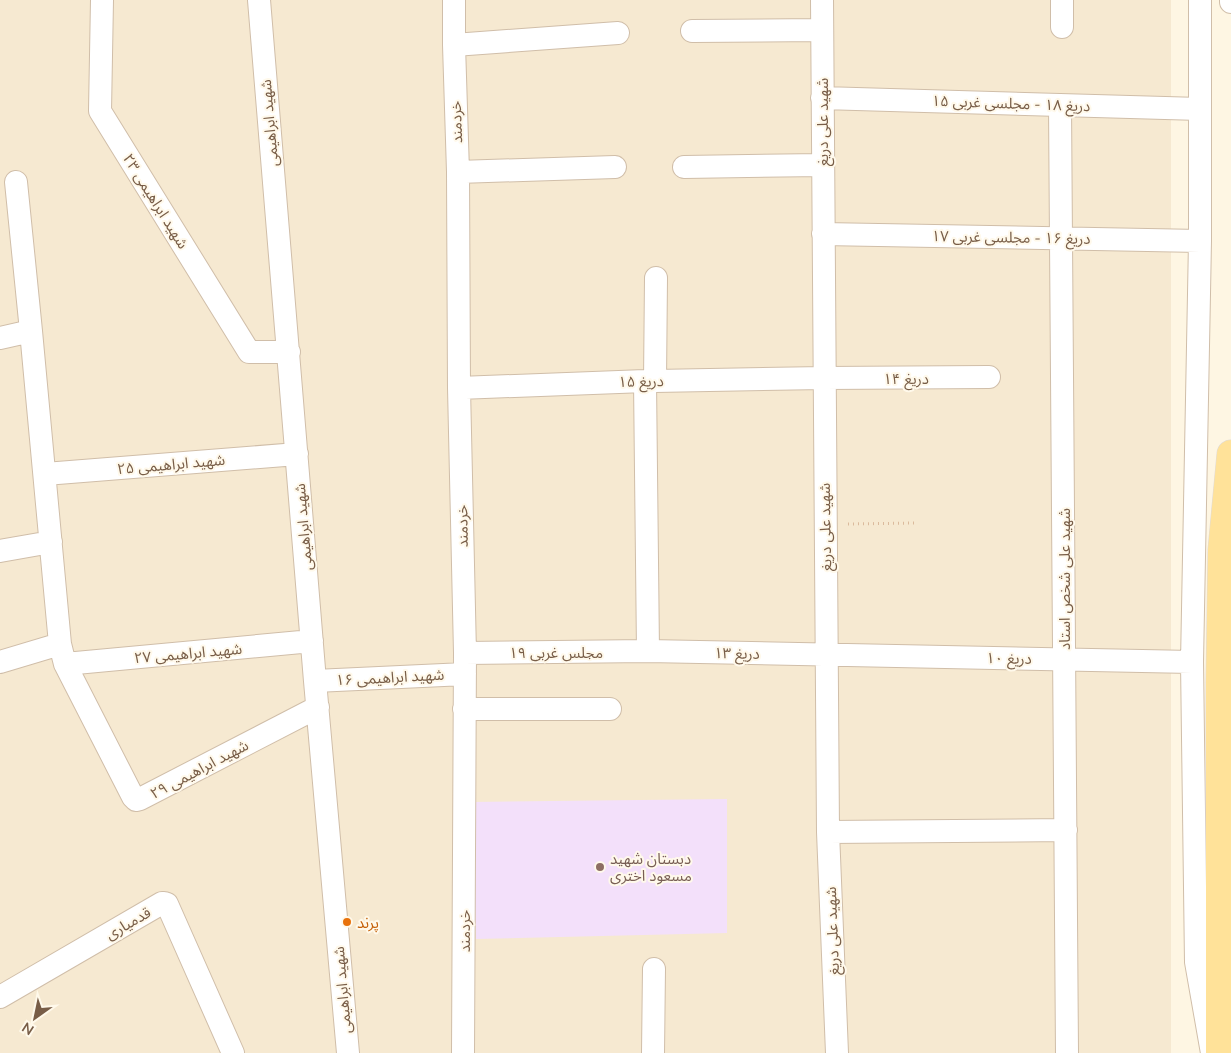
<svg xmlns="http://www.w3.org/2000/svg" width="1231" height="1053" viewBox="0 0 1231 1053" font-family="Mulish,'Noto Sans Arabic',sans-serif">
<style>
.residential{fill:#f6e9d1}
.education{fill:#f3e0fa}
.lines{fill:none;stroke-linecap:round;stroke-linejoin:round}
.minor-casing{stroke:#d0bea9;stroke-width:24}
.major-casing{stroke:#e1dbd7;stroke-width:29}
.path{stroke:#dbba9c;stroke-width:3;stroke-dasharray:1 4;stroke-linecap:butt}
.minor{stroke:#fff;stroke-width:22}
.major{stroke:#ffe299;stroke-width:28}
.education-dot{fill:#8d6e63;stroke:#fff9eb;stroke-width:2}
.food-dot{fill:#e8710a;stroke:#fff9eb;stroke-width:2}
.labels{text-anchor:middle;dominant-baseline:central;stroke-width:4;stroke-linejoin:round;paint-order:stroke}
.street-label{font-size:15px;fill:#785d47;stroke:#fff9eb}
.education-label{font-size:15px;fill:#785e54;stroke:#fff9eb;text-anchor:start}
.food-label{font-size:15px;fill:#c56008;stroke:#fff9eb;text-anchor:start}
</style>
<rect width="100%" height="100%" fill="#fef6e3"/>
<path class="residential" d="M0 0H1171V1053H0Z"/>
<path class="education" d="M727 799V933L476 939 472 802Z"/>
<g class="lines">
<defs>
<path id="minor" d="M102 0 100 111 249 352H289
M259 0 315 681 348 1053
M454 0V45L458 172 459 388 465 653 463 1053
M822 0 828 832 837 1053
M1200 0V241L1192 662 1196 962 1212 1053
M1231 0V2
M1062 27V0
M692 31 821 30
M454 45 618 33
M822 98 1200 109
M1060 105 1067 1053
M684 167 822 165
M458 172 615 167
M16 182 31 331 60 644 65 664 133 797 136 800 140 799 318 707
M823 234 1200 241
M0 338 31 331
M645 381 648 651
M655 381 656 278
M459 388 645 381H655L824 378 989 377
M45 474 297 454
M0 551 51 542
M465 653 648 651 1192 662
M0 662 60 644
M65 664 312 641
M315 681 465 674
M464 709H610
M828 832 1066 830
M0 997 162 903H164L167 904 233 1053
M653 1053 654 969"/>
<path id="major" d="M1220 1053V683L1222 550 1231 454"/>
</defs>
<use href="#minor" class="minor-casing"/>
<use href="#major" class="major-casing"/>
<path class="path" d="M848 524 916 523"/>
<use href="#minor" class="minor"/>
<use href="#major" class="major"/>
</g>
<circle class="education-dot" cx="600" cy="867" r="5"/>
<circle class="food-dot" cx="347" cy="922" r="5"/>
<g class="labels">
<g class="street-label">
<text transform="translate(1011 103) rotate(2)">دریغ ۱۸ - مجلسی غربی ۱۵</text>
<text transform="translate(456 122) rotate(-92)">خردمند</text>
<text transform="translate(822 122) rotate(-90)">شهید علی دریغ</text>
<text transform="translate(269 123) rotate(-95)">شهید ابراهیمی</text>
<text transform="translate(156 201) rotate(58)">شهید ابراهیمی ۲۳</text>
<text transform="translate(1011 237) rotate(1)">دریغ ۱۶ - مجلسی غربی ۱۷</text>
<text x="906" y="378">دریغ ۱۴</text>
<text transform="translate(641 381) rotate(-1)">دریغ ۱۵</text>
<text transform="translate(171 464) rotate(-5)">شهید ابراهیمی ۲۵</text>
<text transform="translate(462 526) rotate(-91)">خردمند</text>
<text transform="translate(303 527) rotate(-95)">شهید ابراهیمی</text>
<text transform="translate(825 527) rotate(-91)">شهید علی دریغ</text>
<text transform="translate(1064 579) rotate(-90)">شهید علی شخص استاد</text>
<text x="556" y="652">مجلس غربی ۱۹</text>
<text transform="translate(188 653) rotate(-5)">شهید ابراهیمی ۲۷</text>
<text transform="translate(737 653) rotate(1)">دریغ ۱۳</text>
<text transform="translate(1009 658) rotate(1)">دریغ ۱۰</text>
<text transform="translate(390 677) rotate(-3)">شهید ابراهیمی ۱۶</text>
<text transform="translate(199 769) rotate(-28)">شهید ابراهیمی ۲۹</text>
<text transform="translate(128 923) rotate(-30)">قدمیاری</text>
<text transform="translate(464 931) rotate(-90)">خردمند</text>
<text transform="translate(832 931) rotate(-92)">شهید علی دریغ</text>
<text transform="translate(342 990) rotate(-95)">شهید ابراهیمی</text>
</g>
<g class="education-label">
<text x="610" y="858">دبستان شهید<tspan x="610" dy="17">مسعود اختری</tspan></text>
</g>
<g class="food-label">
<text x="357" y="922">پرند</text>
</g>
</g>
<g transform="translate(35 1018) rotate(213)" stroke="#fff9eb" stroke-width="4" paint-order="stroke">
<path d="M0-4L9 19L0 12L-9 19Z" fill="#785d47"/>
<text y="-8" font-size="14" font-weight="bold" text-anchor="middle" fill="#785d47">N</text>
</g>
</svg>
